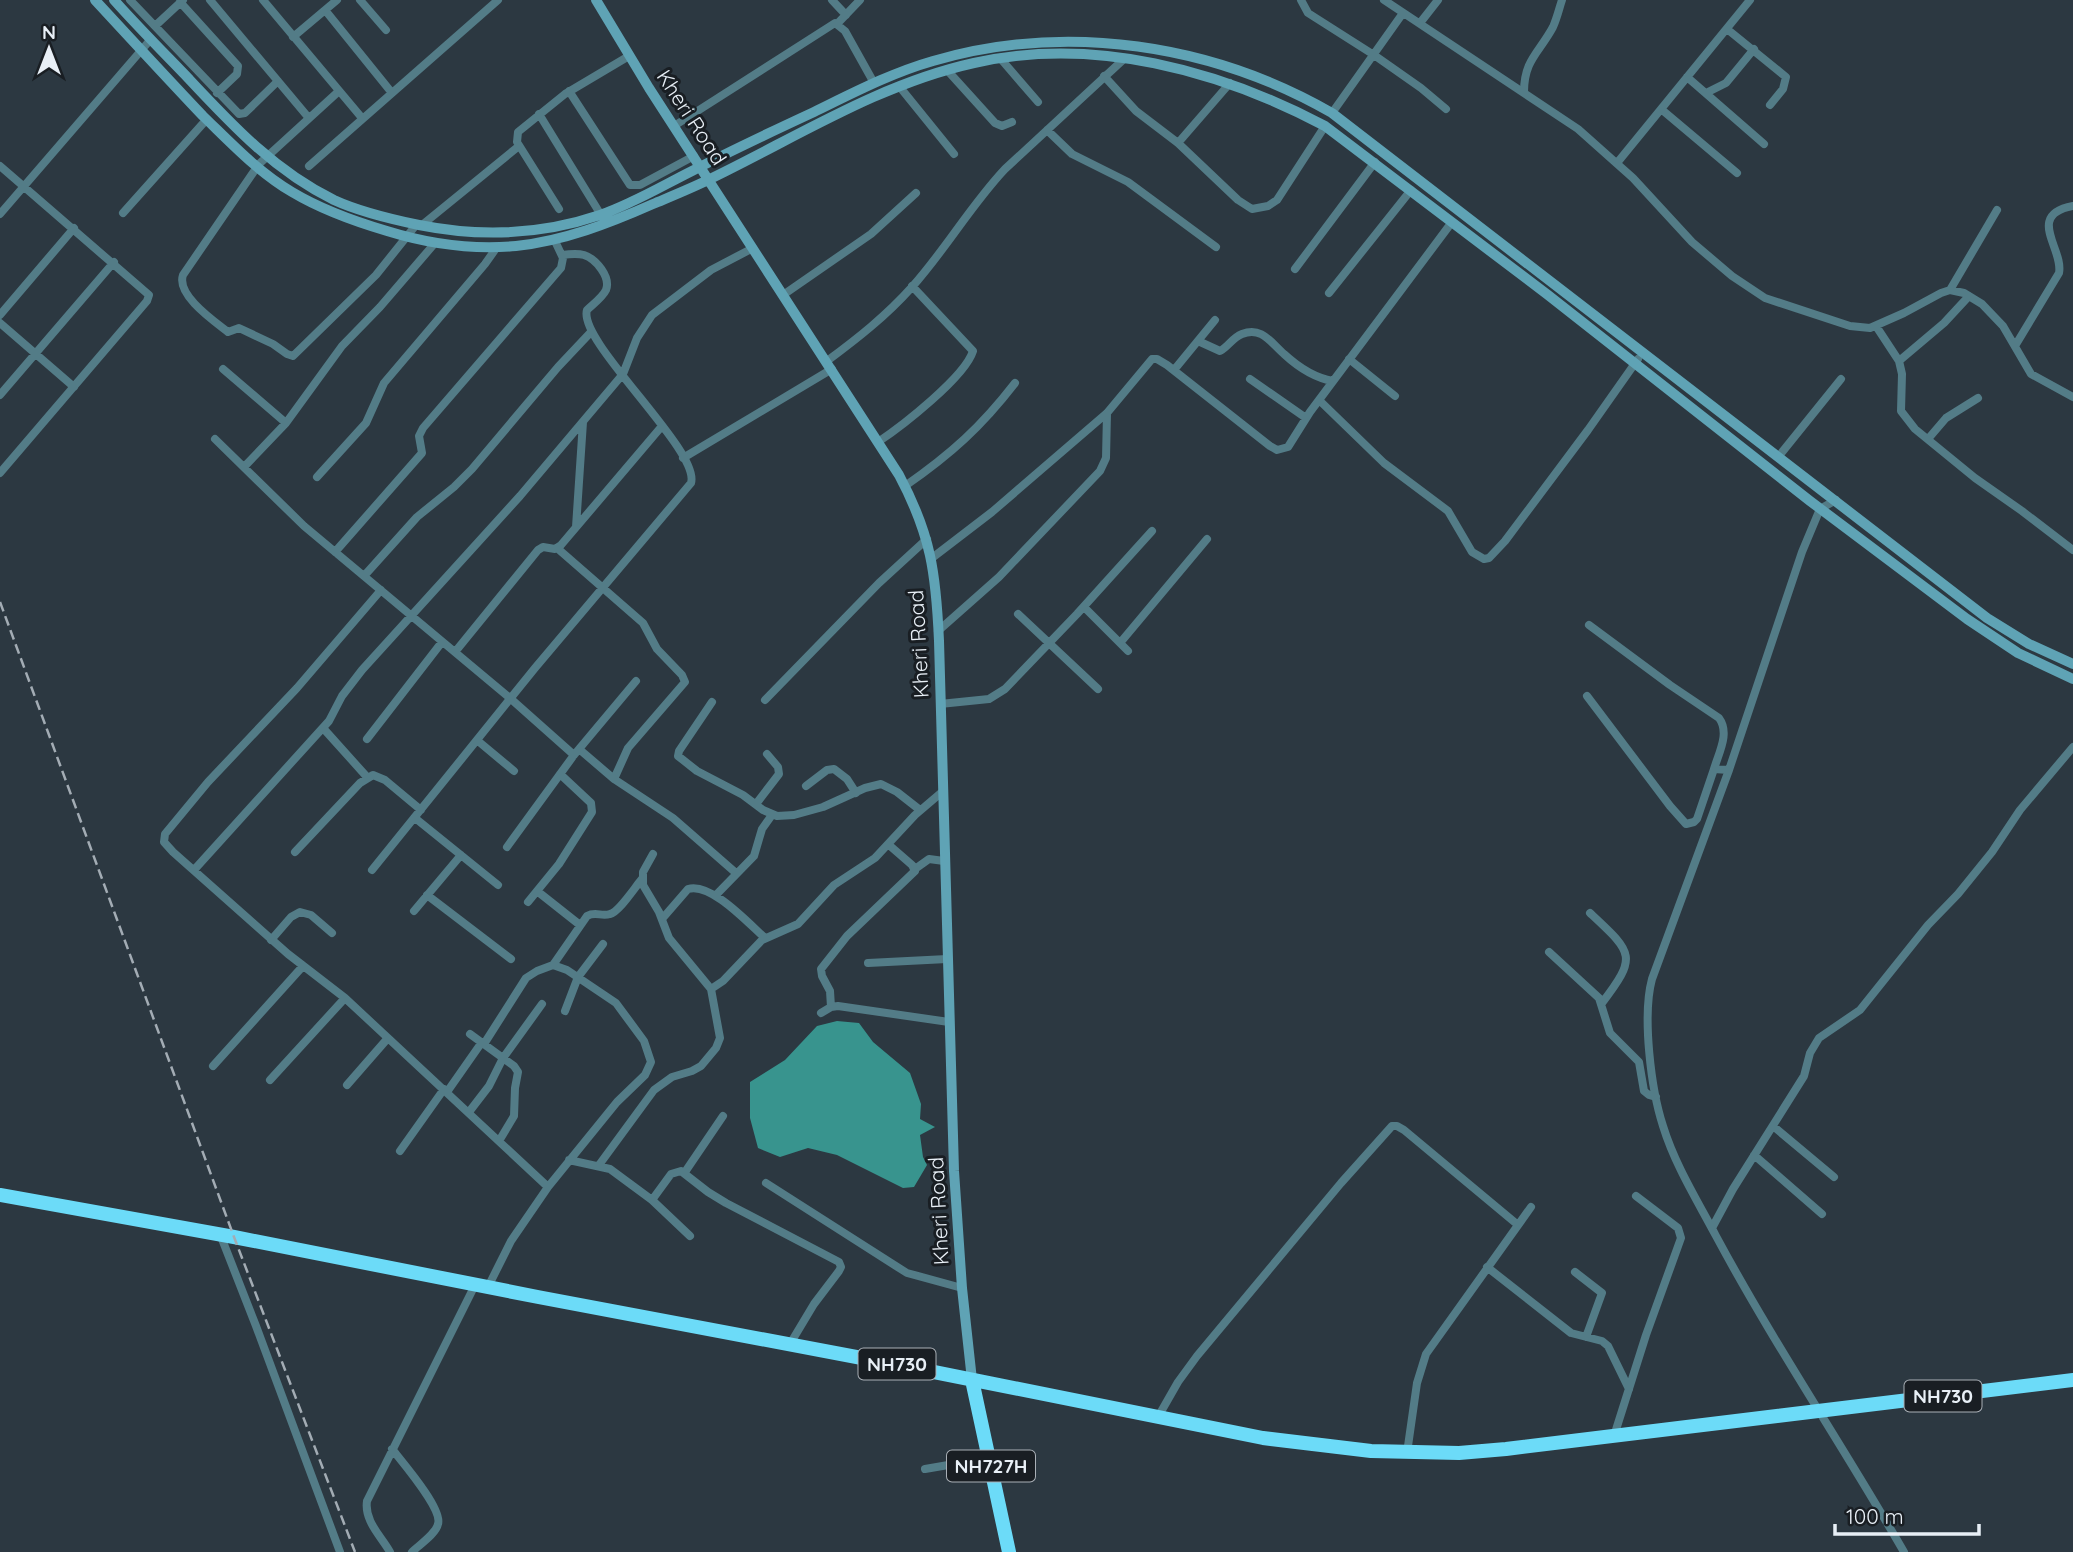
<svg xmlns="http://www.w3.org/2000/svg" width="2073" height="1552" viewBox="0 0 2073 1552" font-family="Quicksand,sans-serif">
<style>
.water{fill:#38948e}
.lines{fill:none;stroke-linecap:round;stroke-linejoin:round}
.street{stroke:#537c87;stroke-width:8}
.secondary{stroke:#5fa3b5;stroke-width:10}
.highway{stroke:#6cdbf8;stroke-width:14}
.rail{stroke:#a3acb4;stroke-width:2.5;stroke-dasharray:10 5;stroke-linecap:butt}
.labels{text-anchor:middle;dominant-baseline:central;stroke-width:6;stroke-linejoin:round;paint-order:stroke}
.shield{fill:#191e23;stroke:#aab0b7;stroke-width:2}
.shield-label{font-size:19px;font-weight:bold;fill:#e8eff6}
.street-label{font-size:21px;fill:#e8eff6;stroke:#191e23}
</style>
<rect width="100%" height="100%" fill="#2c3841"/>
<path class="water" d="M837 1021 859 1023 873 1042 910 1073 921 1104 920 1119 935 1127 920 1135 923 1157 927 1165 914 1187 903 1188 837 1155 808 1148 780 1157 758 1148 750 1118V1082L785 1060 817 1026Z"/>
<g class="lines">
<path class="street" d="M130 0 239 114 245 113 278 81
M210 0 308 117
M263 0 362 118
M360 0 386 30
M832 0 846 15
M1301 0 1308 13 1374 55 1421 88 1446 109
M1384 0 1578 129 1633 178 1692 242 1732 276 1765 298 1850 326 1870 328 1904 313 1941 293 1950 290 1964 293 1982 304 2003 326 2031 374 2073 397
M180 2 238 66 237 74 217 93
M325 10 392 93
M838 23 860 0
M1420 23 1438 0
M155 26 183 0
M1727 29 1786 77 1783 89 1770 105
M293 37 337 0
M1000 58 1038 102
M947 70 995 123 1002 126 1012 122
M1104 76 1136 111 1178 143 1238 200 1252 209 1268 206 1277 200 1325 126
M1687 77 1764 144
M899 86 954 154
M339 91 259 164 183 275C176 295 214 321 228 332L239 328 273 344 287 354 293 356 376 275 416 225
M569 91 630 185H640L694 156
M1524 92C1524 60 1539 53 1553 27 1557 18 1559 9 1562 0
M1706 93 1726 83 1754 49
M1661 109 1737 173
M1332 113 1403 13
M539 114 601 215
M674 126 835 23 845 31 874 83
M1047 130 1072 154 1128 182 1216 247
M1178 143 1230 83
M1617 163 1750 0
M0 166 149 295 147 301 0 473
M309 166 498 0
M559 209 517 142 518 132 565 94 629 56
M123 213 207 119
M0 214 151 39
M422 225 519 146
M1295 269 1375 162
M1950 290 1997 210
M1329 293 1411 190
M783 295 871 234 916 193
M0 315 74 228
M0 323 74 387
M1876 326 1899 361 1902 374 1901 411 1915 429 1975 478 2022 511 2073 550
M1198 341 1220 351C1228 347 1232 338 1242 334 1262 326 1271 343 1284 354 1297 366 1315 378 1333 381
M2015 346 2059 273C2064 249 2025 215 2073 206
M1349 359 1395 396
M827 361C858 338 886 316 912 287 946 249 971 205 1005 169L1125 58
M1899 361 1944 323 1969 296
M223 369 286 423
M1174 370 1215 320
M1250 379 1306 418
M0 395 114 262
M1319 400 1384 463 1448 511 1472 552 1484 559 1489 558 1505 541 1588 430 1638 359
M215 439 304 526 511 699 574 755
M1928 439 1946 418 1978 398
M878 442C902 426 965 377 973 351L912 286
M1779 456 1841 379
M683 458 832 369
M244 467 286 423 342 346 380 307 435 243
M317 477 366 423 384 383 485 264 497 247
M905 486C951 454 981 427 1015 383
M1836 500 1820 509 1802 552 1729 770 1652 979C1642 1016 1651 1089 1663 1126 1675 1165 1697 1200 1716 1236 1774 1344 1843 1446 1904 1552
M576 527 583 422
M557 548 643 623 657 649 682 675 685 682 628 748 614 779
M335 552 422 453 419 436 423 428 561 268 563 258 554 239
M932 558 992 512 1107 413 1152 359H1157L1167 365 1270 446 1277 450 1288 447 1310 412 1452 222
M364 576 417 517 454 487 472 469 558 367 591 332
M381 590 297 688 208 782 165 834 164 842 173 852 288 954 345 998 548 1187
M1084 607 1128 651
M1018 614 1098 689
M1589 625 1670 685 1719 718C1730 733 1719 752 1714 769
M938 631 999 577 1100 471 1106 458 1107 413
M1120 643 1207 539
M455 652 538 550 543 547 555 549 561 545 662 426
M1587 696 1670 806 1686 824 1694 822 1697 819 1714 769 1729 770
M765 700 879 583 927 539
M712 702 679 751 678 756 697 771 743 795 763 810 777 816 794 815 823 807 865 788 881 784 897 792 920 810
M940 704 989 699 1005 689 1077 614 1152 531
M323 728 367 777
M367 739 442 642
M478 741 514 771
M579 749 614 779 673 818 736 873
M806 786 827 770 834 769 847 779 856 793
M756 804 779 774 778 767 767 754
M415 818 498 885
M507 847 574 755 636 681
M295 852 360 783 373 775 385 780 421 810
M915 869 929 859 944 861
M194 870 329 721 342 696 362 670 520 496 623 374 637 338 652 315 711 270 753 248
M372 870 535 668 691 483C701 451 577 341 587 310 593 304 602 298 606 290 611 277 596 259 584 255 577 253 569 254 562 255
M537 891 580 925
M427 895 511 959
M716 895 754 856 762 829 772 815
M528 902 559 864 592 812 591 803 560 774
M414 911 461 855
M1590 913C1633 953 1638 956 1602 1003
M662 919 688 889C711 882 748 923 765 938
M271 940 291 917 300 912 311 915 332 933
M1549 952 1599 998 1610 1033 1639 1062 1644 1091 1649 1095 1656 1097
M868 963 947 959
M553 965 587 916C596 911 601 917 610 914 619 912 635 887 642 879
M711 989 723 981 762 940 798 924 834 885 875 858 915 815 942 792
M831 1007 830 991 822 976 821 969 847 936 915 871 912 865 889 845
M565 1011 578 977 603 944
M821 1013 831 1007 838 1006 949 1022
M470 1034 514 1066 518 1072 515 1088 514 1116 499 1141
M484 1044 526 978 537 971 553 965 567 970 616 1003 644 1041 651 1062 645 1075 617 1102 548 1187 511 1241 488 1287
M213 1066 303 966
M270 1080 345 998
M347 1085 388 1038
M447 1092 482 1042
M469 1112 489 1086 503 1058 542 1004
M1773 1126 1834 1177
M400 1151 444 1089
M1754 1155 1822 1214
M569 1160 610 1169 652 1200 690 1236
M599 1165 654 1090 672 1077 692 1071 701 1066 716 1048 720 1038 711 989 669 938 659 912 643 885V872L653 854
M685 1172 723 1116
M766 1183 907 1273 962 1288
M652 1200 671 1174 681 1171 708 1192 726 1203 839 1262 841 1267 839 1271 814 1304 790 1344
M1712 1228 1733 1189 1804 1076 1810 1053 1819 1038 1860 1010 1928 925 1958 894 1992 852 2020 810 2073 747
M220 1234 256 1326 340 1552
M1487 1267 1571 1333 1602 1341 1608 1346 1629 1389
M1575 1272 1602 1293 1586 1337
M1158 1417 1178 1382 1197 1356 1341 1183 1392 1126H1397L1404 1130 1518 1225
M1614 1436 1646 1335 1681 1238 1678 1228 1636 1196
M392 1449C402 1462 443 1509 438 1524 436 1534 419 1545 412 1552
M1407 1453 1417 1383 1426 1354 1531 1207
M925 1469 989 1458
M390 1552C381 1536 364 1521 367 1501L475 1285"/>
<path class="secondary" d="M95 0C131 39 167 78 203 116 231 143 258 172 292 192 322 210 353 221 387 231 429 244 472 250 516 246 564 241 610 223 653 204 672 196 692 188 710 179 797 137 879 84 974 63 1094 36 1219 70 1325 126L1548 295 1810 501 1967 619 2018 653 2073 679
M114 0C138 27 164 53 189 79 233 126 275 171 334 200 360 212 390 219 419 225 479 237 541 235 600 215 632 204 662 186 692 171 732 150 773 131 814 112 853 93 891 73 933 61 1067 22 1212 44 1332 113L1987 618 2029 644 2073 664
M596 0 649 88 899 475C931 535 936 573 939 641L954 1171 962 1288 972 1380"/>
<path class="highway" d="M0 1195 234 1237 538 1297 904 1366 1263 1438 1371 1451 1459 1453 1506 1449 2073 1380
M972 1380 1009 1552"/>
<path class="rail" d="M0 602 234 1237 355 1552"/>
</g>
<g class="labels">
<g class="shield">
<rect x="858.5" y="1348.5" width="77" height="31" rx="5"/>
<rect x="1904.5" y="1380.5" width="77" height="31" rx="5"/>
<rect x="947" y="1450.5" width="88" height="31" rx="5"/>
</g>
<g class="shield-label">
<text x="897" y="1364">NH730</text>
<text x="1943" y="1396">NH730</text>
<text x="991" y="1466">NH727H</text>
</g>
<g class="street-label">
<text transform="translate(692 117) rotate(57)">Kheri Road</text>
<text transform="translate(918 644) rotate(-93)">Kheri Road</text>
<text transform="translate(938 1211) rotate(-93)">Kheri Road</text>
</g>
</g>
<g transform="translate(49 49)" stroke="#191e23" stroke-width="5" paint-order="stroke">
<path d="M0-5L12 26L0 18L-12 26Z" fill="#e8eff6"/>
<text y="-10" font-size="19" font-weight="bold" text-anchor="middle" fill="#e8eff6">N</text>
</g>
<path d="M1835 1524v10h144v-10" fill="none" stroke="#e8eff6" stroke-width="3.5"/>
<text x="1846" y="1524" font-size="21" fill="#e8eff6" stroke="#191e23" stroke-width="5" paint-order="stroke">100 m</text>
</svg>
